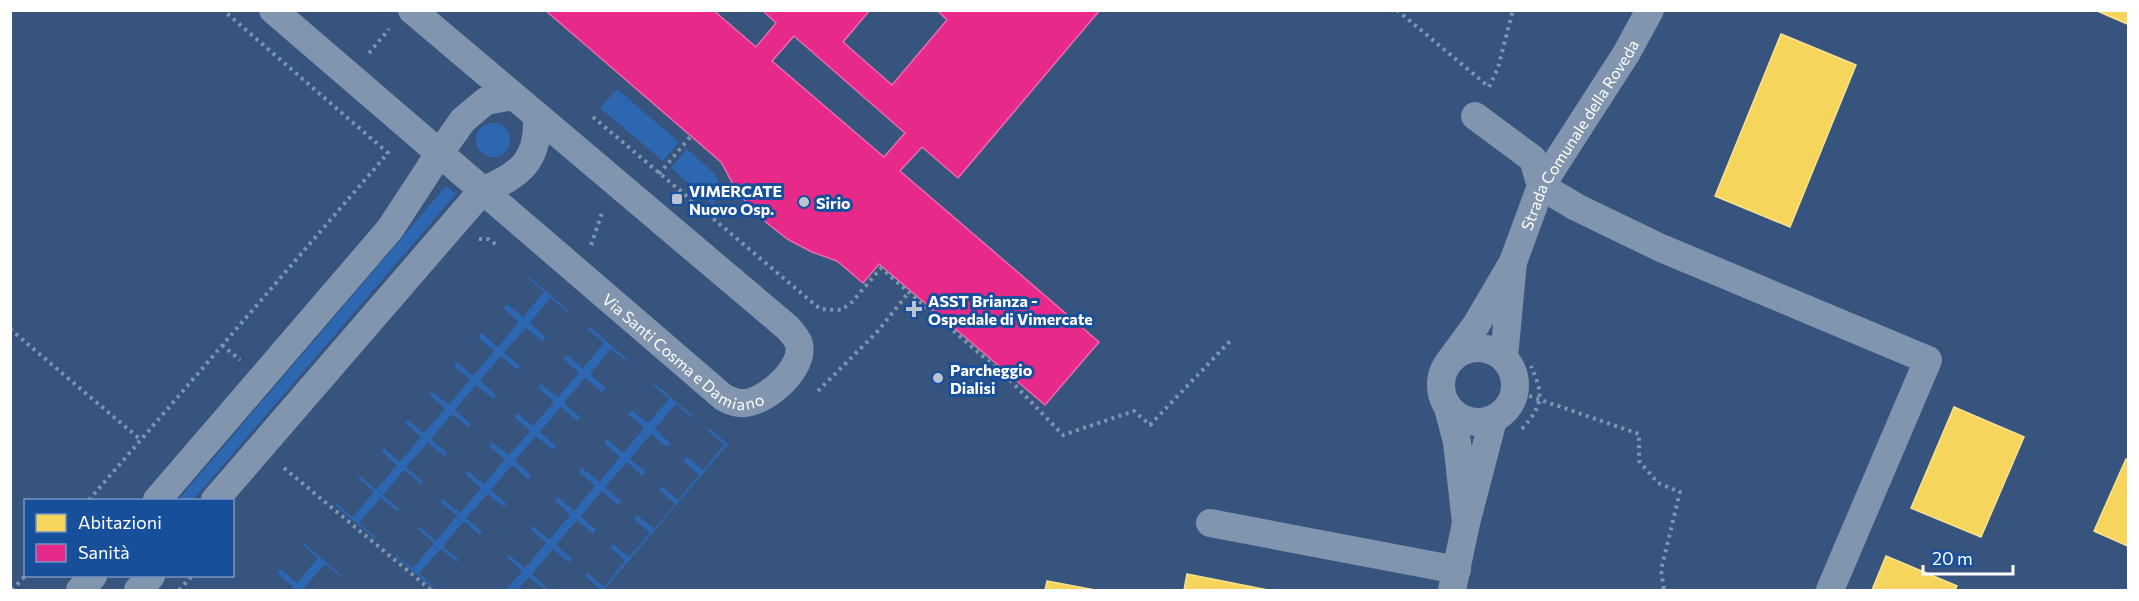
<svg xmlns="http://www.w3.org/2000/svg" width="2139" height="601" viewBox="0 0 2139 601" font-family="Commissioner,sans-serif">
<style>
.green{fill:#2d66b1}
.homes{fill:#f6d55c;stroke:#f9e28d;stroke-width:1.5}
.health{fill:#e7298a;stroke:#ee69ad;stroke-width:1.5;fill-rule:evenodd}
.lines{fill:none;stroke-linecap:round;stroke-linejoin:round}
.path{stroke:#8195af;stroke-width:4;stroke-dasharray:3 4.5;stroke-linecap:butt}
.minor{stroke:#8195af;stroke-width:28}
.poi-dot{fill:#b9c3d2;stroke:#184f9b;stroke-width:2}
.labels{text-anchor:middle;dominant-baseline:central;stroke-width:6;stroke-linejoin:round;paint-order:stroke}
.street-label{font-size:16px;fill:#fff;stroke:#184f9b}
.poi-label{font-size:16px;font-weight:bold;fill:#fff;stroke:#184f9b;text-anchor:start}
</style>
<rect width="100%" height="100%" fill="#36547d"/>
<path class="green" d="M617 89 679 142 663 161 600 108Z
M476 140a17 17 0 1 1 34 0a17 17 0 1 1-34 0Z
M687 149 715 174 723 191 712 204 671 168Z
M446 186 456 194 193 500H178Z
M529 277 568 310 567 311 550 298 530 323 546 337 542 341 526 328 504 352 520 366 517 370 501 356 480 381 496 395 493 399 476 385 455 410 471 424 468 427 452 414 431 439 447 453 444 456 428 443 406 467 423 482 421 484 404 470 383 495 399 509 397 511 381 498 359 523 376 537 374 538 335 505 337 504 353 517 374 492 358 478 360 476 376 490 397 465 381 451 384 448 400 462 421 437 405 423 408 420 424 433 445 409 429 394 432 391 449 405 470 379 454 366 457 362 473 376 494 351 478 337 482 333 498 347 519 322 503 308 507 304 523 317 544 292 528 278Z
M590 327 628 360 627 362 611 349 590 374 606 388 602 392 585 378 564 403 580 417 577 421 561 407 540 432 556 446 553 450 536 436 515 461 531 475 528 479 512 465 491 490 507 504 504 507 488 494 466 518 482 532 480 535 464 521 443 546 459 560 457 562 441 549 419 573 435 588 434 589 395 556 396 555 413 568 434 543 418 529 420 527 436 541 457 516 441 502 443 499 460 513 481 488 465 474 468 471 484 484 505 459 489 446 492 442 509 455 530 431 514 417 517 413 533 426 554 402 538 388 541 384 558 397 579 373 563 359 567 355 583 368 604 343 588 329Z
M654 383 693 416 692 418 676 404 655 429 670 443 667 447 651 434 630 459 646 472 642 476 627 462 605 487 621 501 618 505 602 491 581 516 596 530 593 534 577 520 556 545 572 559 569 563 553 549 532 574 547 588 545 590 529 577 517 590H506L522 571 507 557 509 555 525 568 546 543 530 529 533 526 549 540 570 515 555 501 558 497 574 511 595 486 579 472 582 468 599 482 620 457 604 443 607 439 623 453 644 428 628 414 632 410 648 423 669 399 653 385Z
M710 429 728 444 604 590H601L585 576 588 573 604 587 625 561 610 547 613 544 629 557 650 533 634 519 637 515 654 529 675 504 659 490 662 486 678 500 699 475 683 461 687 457 703 470 724 445 708 431Z
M304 543 342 576 341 577 325 564 304 588 306 590H291L293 587 277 573 281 569 297 583 318 558 302 544Z"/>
<path class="homes" d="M2095 10H2128V20L2127 24Z
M1781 34 1856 65 1790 227 1715 196Z
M1954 407 2024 437 1981 537 1911 508Z
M2126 459 2128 461V546L2094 531Z
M1886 556 1957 586 1955 590H1872Z
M1187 574 1268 590H1184Z
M1047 581 1095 590H1045Z"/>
<path class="health" d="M545 10H713L756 47 776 23 762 10H870L843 42 892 85 947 20 937 10H1100L958 178 922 147 900 171 1099 342 1045 405 879 264 863 283 837 261 812 252 789 240 768 224 749 206 733 184 721 162ZM794 36 905 133 884 157 772 61Z"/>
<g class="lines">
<path class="path" d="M1397 10 1489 87 1498 68 1513 10
M369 53 389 29
M593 117 820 309 841 310 852 302 881 268 1009 379 1063 435 1134 411 1150 425 1232 339
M659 174 691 136
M479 239H488L497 245
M591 245 603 210
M10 329 141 440
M222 345 240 360
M818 391 878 331 909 292
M1515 391 1639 434V461L1658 483 1680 492 1661 570 1664 590
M1522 429C1543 405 1544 395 1531 366
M284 468 431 590
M89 500 388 153 223 10
M12 590 26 575
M179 590 192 576"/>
<g class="minor">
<path id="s1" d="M273 10 723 397C730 401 737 404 745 403 767 401 805 368 799 344 797 338 792 333 788 328L412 10"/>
<path d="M1475 116 1533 159 1541 186 1576 207 1661 248 1928 360 1830 590"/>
<path id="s2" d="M1513 262 1541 186 1626 54 1650 10"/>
<circle cx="1478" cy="385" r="37"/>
<path d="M1451 359 1476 325 1513 262 1504 357"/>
<path d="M1448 408 1457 442 1466 523 1493 420"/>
<path d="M157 500 390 229 439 154 463 120 486 101 513 96"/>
<path d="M215 500 482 191C520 175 539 161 537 117"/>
<path d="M1210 523 1457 570"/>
<path d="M80 590 93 576"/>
<path d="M138 590 151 576"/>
<path d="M1452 590 1466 523"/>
</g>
</g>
<g class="poi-dot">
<rect x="671" y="193" width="12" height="12" rx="3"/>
<circle cx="804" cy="202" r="6"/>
<path d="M911 300h6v6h6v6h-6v6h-6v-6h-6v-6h6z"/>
<circle cx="938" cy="378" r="6"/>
</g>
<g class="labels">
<g class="street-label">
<text stroke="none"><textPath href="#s2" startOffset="144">Strada Comunale della Roveda</textPath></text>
<text stroke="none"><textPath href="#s1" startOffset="537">Via Santi Cosma e Damiano</textPath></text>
</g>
<g class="poi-label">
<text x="689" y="190">VIMERCATE<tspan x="689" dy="18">Nuovo Osp.</tspan></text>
<text x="816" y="202">Sirio</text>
<text x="928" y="300">ASST Brianza -<tspan x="928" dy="18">Ospedale di Vimercate</tspan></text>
<text x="950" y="369">Parcheggio<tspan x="950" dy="18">Dialisi</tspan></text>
</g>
</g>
<rect width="2139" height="601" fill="none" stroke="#ffffff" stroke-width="24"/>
<rect x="24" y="499" width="210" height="78" fill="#184f9b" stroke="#7495c3" stroke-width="1.5"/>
<rect x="36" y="514" width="30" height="18" fill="#f6d55c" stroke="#7495c3" stroke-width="1.5"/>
<text x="78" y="529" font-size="18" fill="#ffffff">Abitazioni</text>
<rect x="36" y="544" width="30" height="18" fill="#e7298a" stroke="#7495c3" stroke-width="1.5"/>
<text x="78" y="559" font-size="18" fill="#ffffff">Sanità</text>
<path d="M1923 565v9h90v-9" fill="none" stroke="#ffffff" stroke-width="3"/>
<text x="1932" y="565" font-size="18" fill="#ffffff" stroke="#184f9b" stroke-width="4.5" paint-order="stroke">20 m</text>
</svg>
